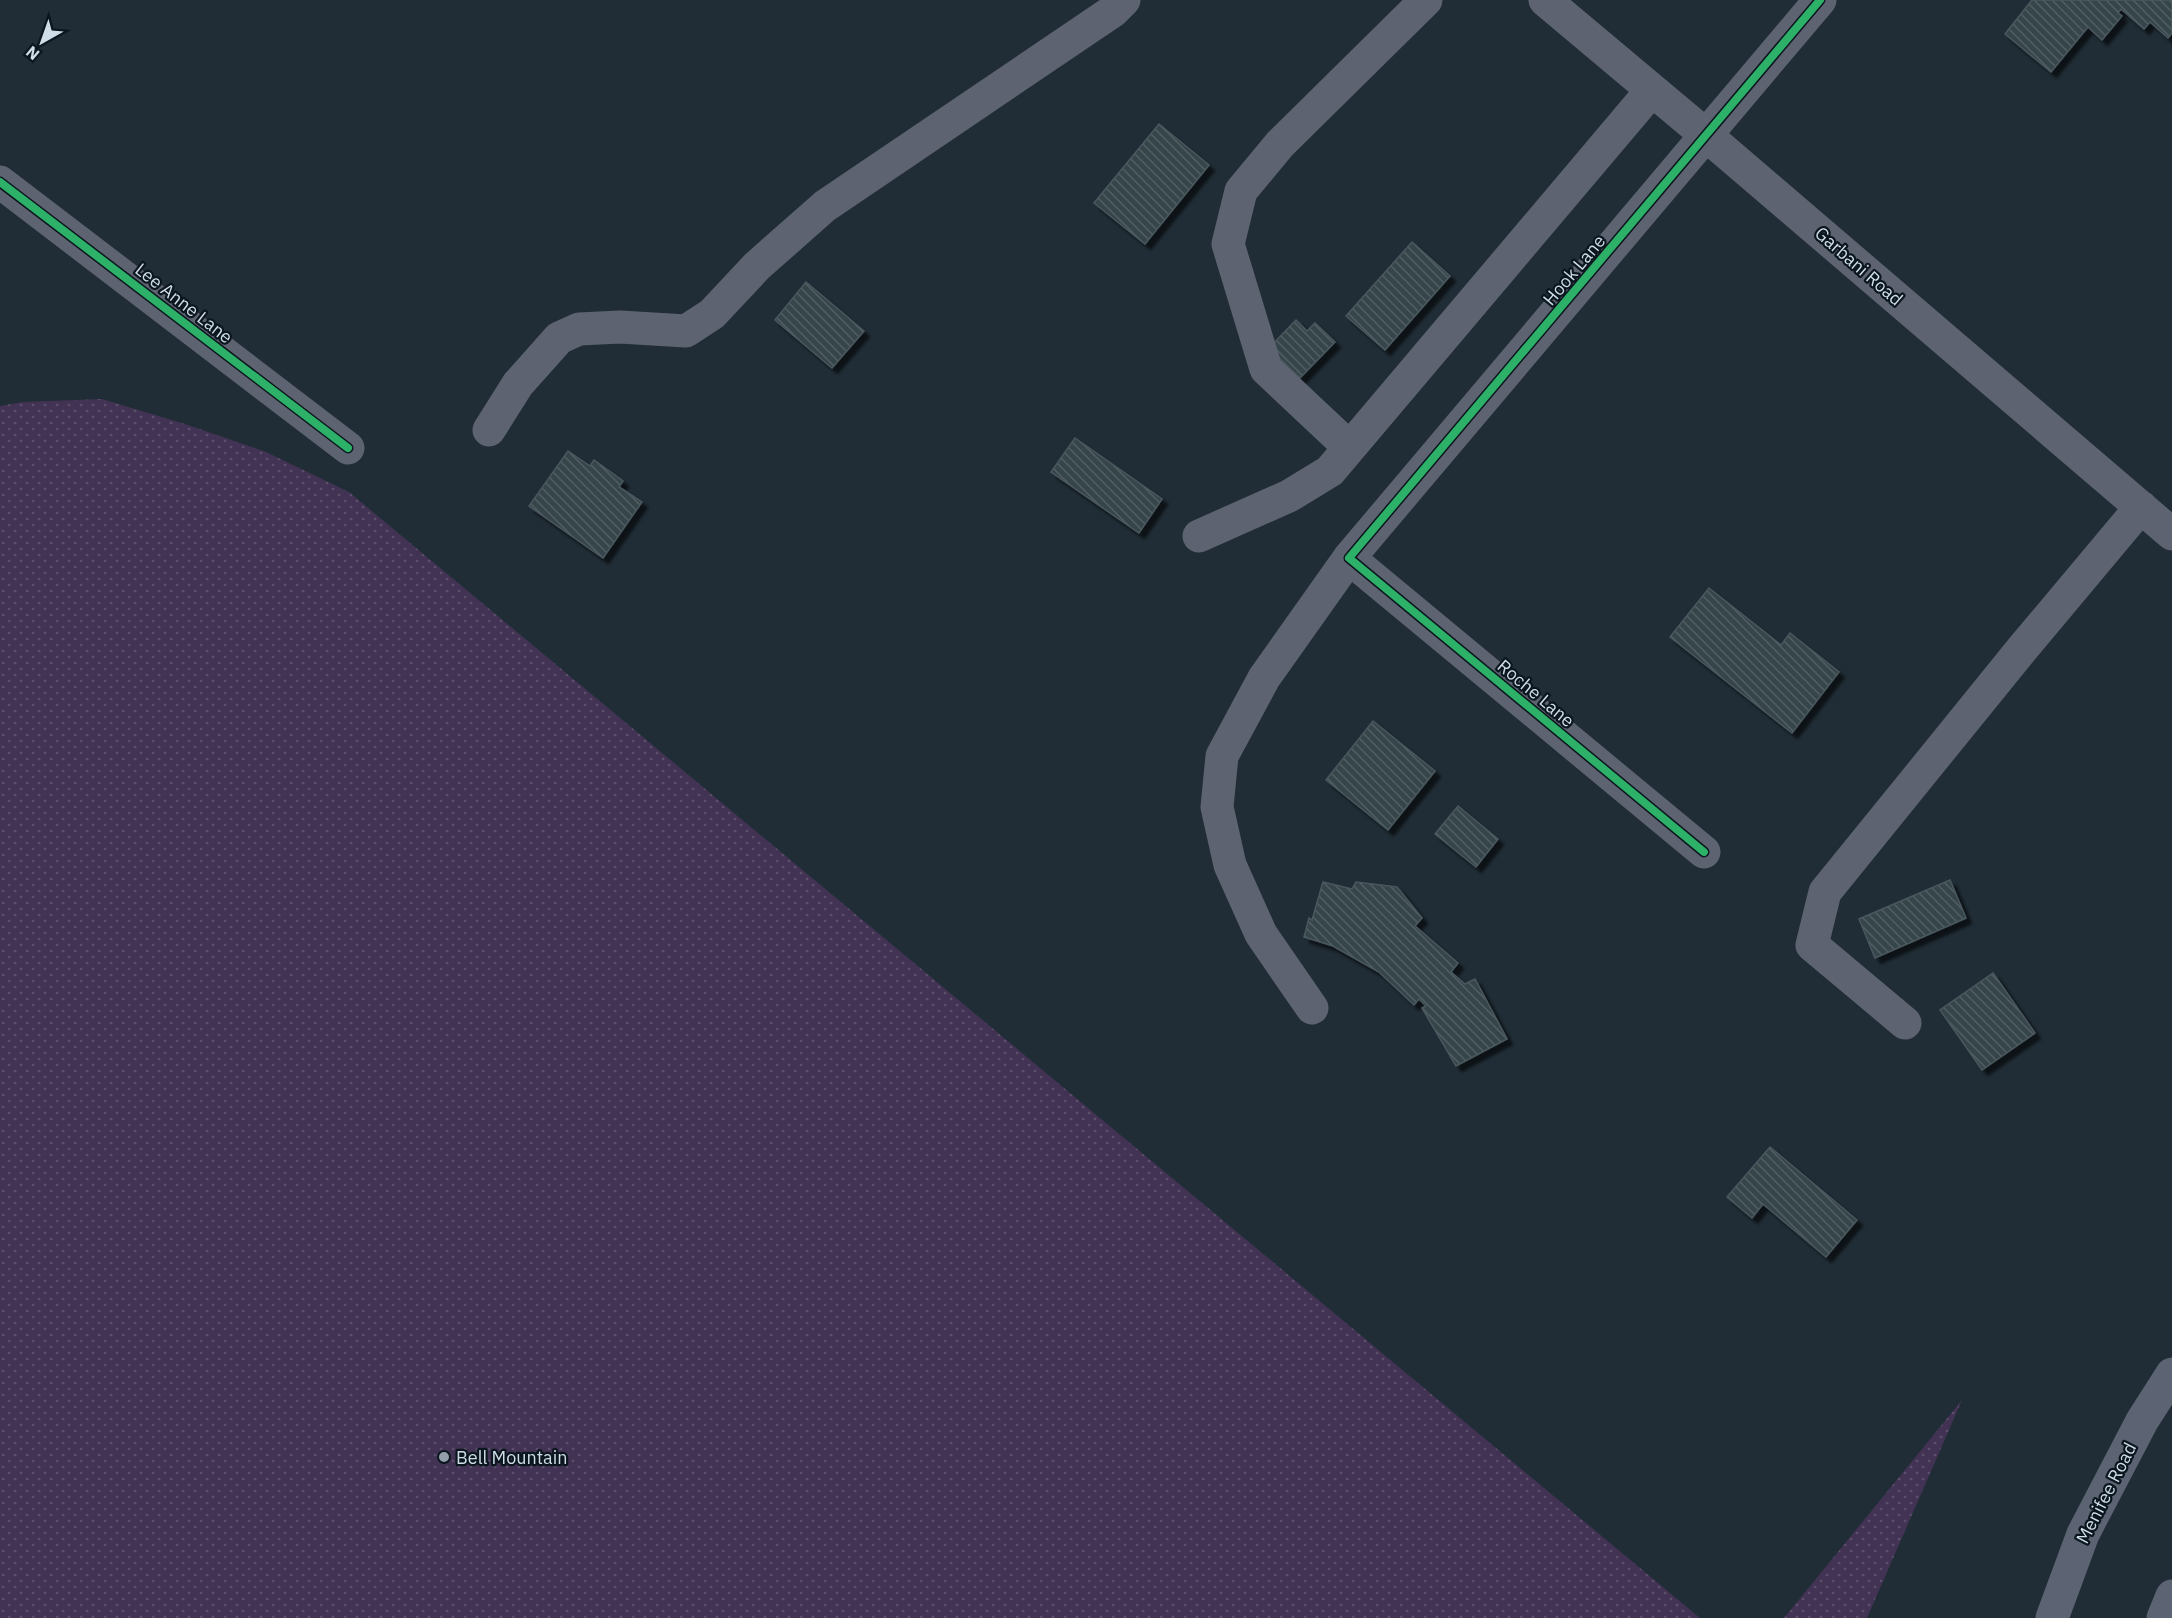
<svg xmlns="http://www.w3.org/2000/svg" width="2172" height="1618" viewBox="0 0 2172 1618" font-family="'IBM Plex Sans',sans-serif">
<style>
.grass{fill:url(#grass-dots)}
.building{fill:url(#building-back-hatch);stroke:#4a585e;stroke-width:1.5;filter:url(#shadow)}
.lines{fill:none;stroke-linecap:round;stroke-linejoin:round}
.minor{stroke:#5e6371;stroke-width:33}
.major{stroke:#5c6473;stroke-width:33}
.cycleway-casing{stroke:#0b161e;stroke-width:11}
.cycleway{stroke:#2db169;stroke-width:8}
.poi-dot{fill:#929faa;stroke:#0b161e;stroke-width:2}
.labels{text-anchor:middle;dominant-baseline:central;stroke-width:4.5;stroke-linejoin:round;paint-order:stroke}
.street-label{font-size:18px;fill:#cfdde9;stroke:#0b161e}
.poi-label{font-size:18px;fill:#cfdde9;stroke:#0b161e;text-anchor:start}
</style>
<defs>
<pattern id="grass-dots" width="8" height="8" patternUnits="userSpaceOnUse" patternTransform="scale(1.5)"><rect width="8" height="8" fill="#423253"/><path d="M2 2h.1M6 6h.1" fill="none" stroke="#5c4f6c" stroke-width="1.8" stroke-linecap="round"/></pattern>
<pattern id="building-back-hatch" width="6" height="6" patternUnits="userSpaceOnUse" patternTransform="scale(1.5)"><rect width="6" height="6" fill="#35444a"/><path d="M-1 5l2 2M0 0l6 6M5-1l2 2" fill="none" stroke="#515f64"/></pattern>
<filter id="shadow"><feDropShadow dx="5.5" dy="5.5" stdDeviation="1.5" flood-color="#0009"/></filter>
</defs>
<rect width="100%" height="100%" fill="#202d36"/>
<path class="grass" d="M102 399 188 425 266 452 349 492 1700 1618H0V406L23 402Z
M1962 1400 1867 1618H1784Z"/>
<path class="building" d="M2032 0H2172V33L2168 38 2150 22 2144 29 2121 9 2118 13 2122 16 2102 40 2088 27 2051 72 2005 34Z
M1159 124 1209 165 1145 244 1094 203Z
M1412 242 1450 276 1385 350 1346 316Z
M806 282 864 331 832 368 775 320Z
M1296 320 1307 331 1315 323 1335 342 1300 378 1269 348Z
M1075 438 1162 499 1139 533 1051 472Z
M568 451 590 466 594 460 623 481 619 487 642 502 603 558 529 506Z
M1709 588 1781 645 1790 633 1839 672 1792 733 1670 637Z
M1373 721 1435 771 1388 830 1326 780Z
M1458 806 1498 839 1476 867 1435 834Z
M1950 880 1966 918 1875 958 1859 919Z
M1323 882 1352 889 1356 882 1397 887 1422 918 1415 926 1458 963 1451 972 1465 984 1475 979 1507 1039 1456 1066 1422 1008 1426 1006 1419 999 1414 1005 1379 972 1333 946 1304 937 1309 918 1312 920Z
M1993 973 2035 1033 1982 1070 1940 1010Z
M1770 1147 1857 1220 1826 1257 1763 1204 1752 1218 1727 1197Z"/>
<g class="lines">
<path class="minor" d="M1545 0 1707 136 2172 534
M0 182 348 448
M489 430 518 384 559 338 579 329 620 327 686 331 712 314 757 266 825 206 1113 11 1124 0
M1349 447 1266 369 1228 244 1241 191 1280 144 1426 0
M1199 536 1289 496 1330 471 1652 90
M1349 558 1704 852
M1312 1008 1261 934 1230 865 1217 807 1222 756 1264 678 1349 558 1820 0
M1905 1023 1812 945 1825 892 2022 649 2141 507"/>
<path class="major" d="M2052 1618 2083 1534 2142 1421 2172 1374
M2163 1618 2172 1596"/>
<defs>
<path id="cycleway" d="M0 182 348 448
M1704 852 1349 558 1820 0"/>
</defs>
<use href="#cycleway" class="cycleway-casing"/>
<use href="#cycleway" class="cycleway"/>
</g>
<circle class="poi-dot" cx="444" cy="1457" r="6"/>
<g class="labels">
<g class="street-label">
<text transform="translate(1859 266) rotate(41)">Garbani Road</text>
<text transform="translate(1574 270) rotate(-50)">Hook Lane</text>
<text transform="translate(184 303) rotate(38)">Lee Anne Lane</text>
<text transform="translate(1536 693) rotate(40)">Roche Lane</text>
<text transform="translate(2106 1493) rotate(-63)">Menifee Road</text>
</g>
<g class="poi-label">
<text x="456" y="1457">Bell Mountain</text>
</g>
</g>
<g transform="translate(42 42) rotate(220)" stroke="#0b161e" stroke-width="4.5" paint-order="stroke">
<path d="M0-4.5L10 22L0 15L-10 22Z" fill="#cfdde9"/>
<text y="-9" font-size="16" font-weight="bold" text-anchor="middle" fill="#cfdde9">N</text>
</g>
</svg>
